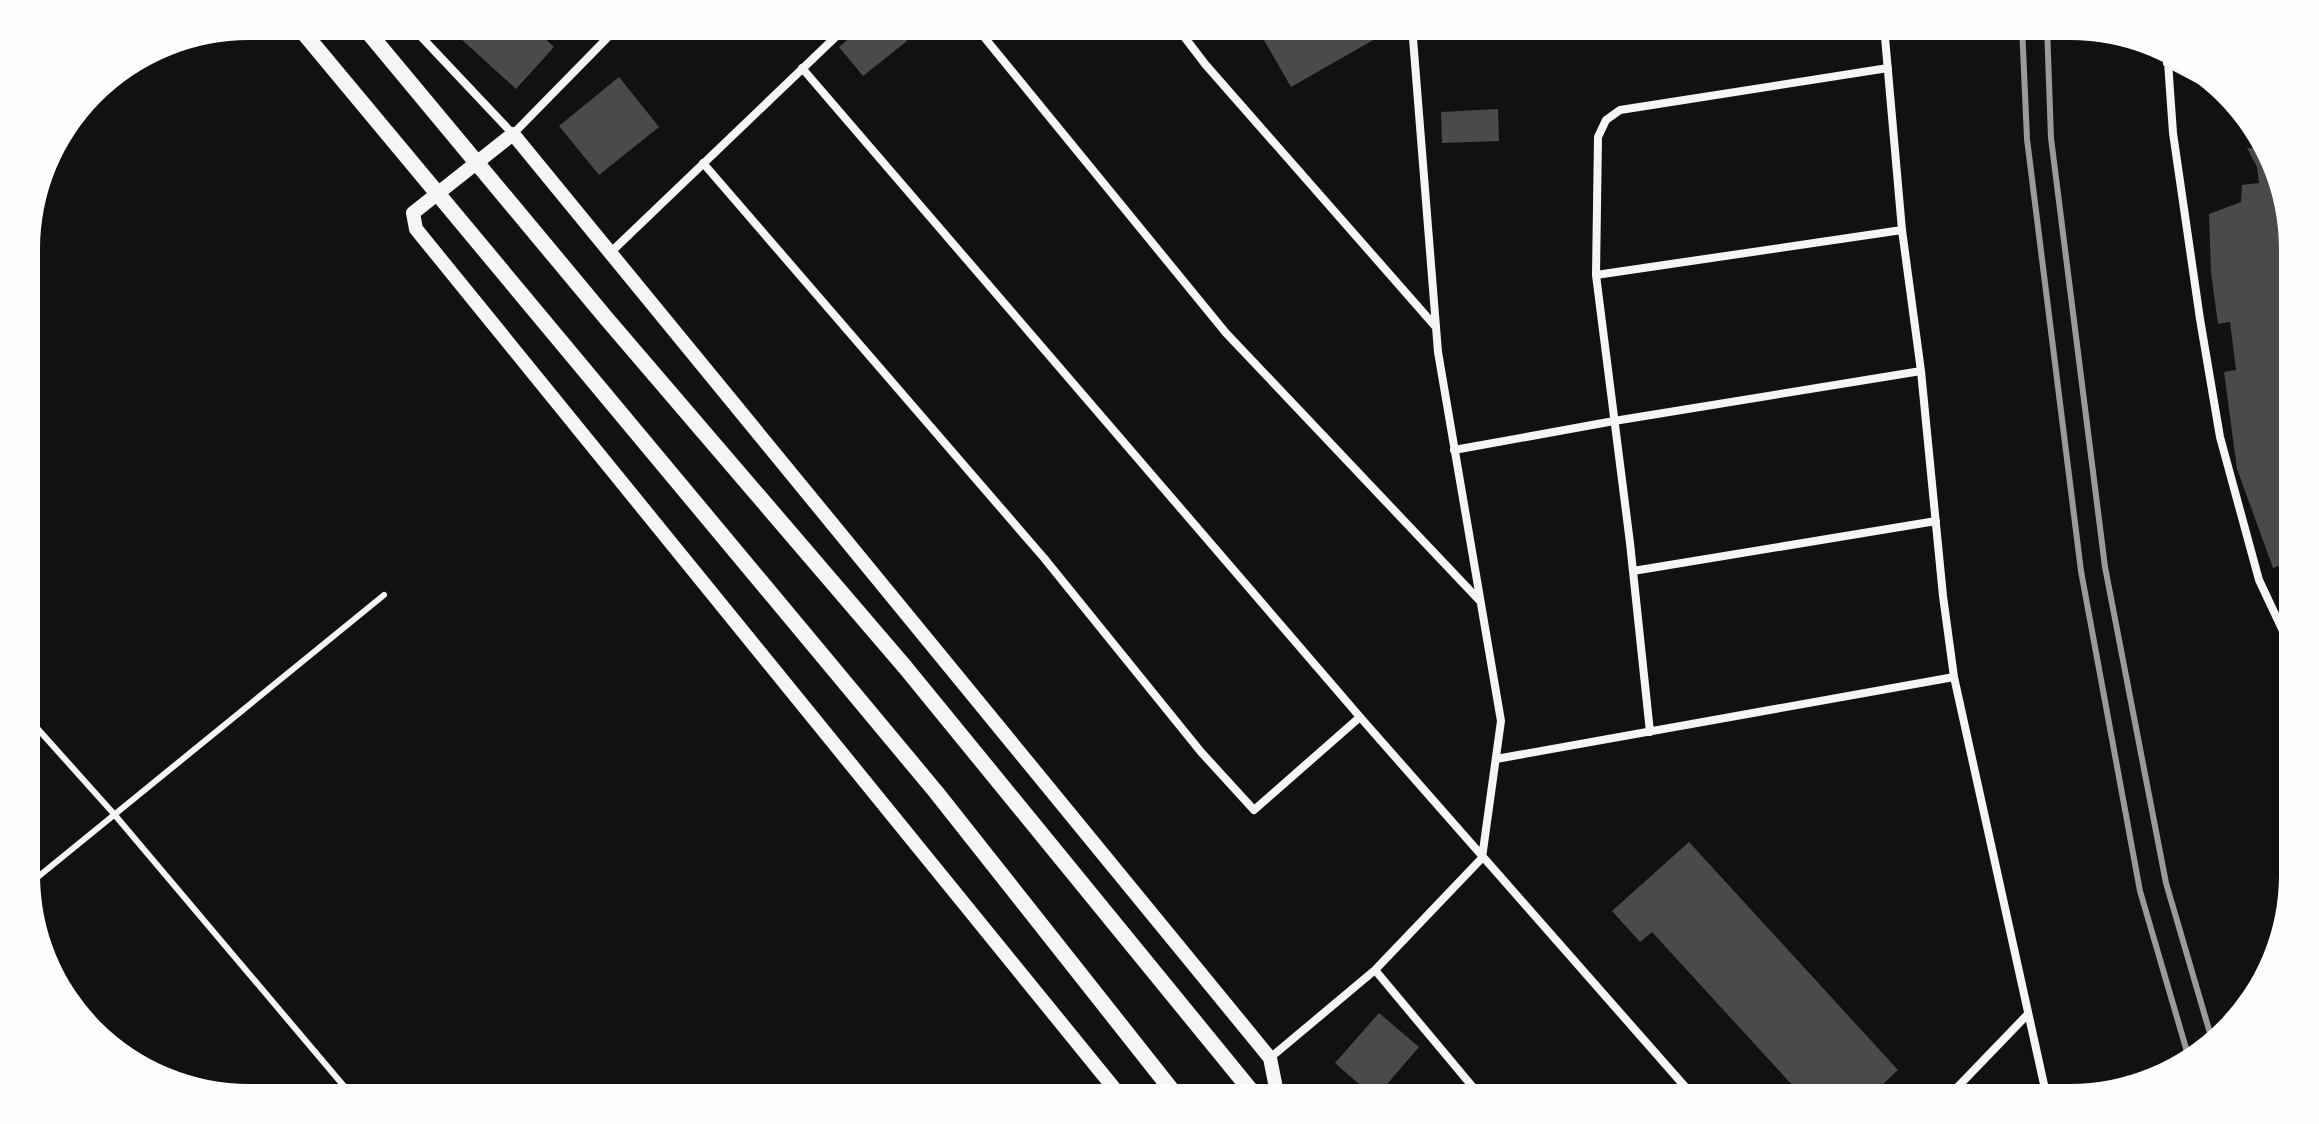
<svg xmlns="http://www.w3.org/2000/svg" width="2319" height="1124" viewBox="0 0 2319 1124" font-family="Ubuntu,sans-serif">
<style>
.building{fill:#4a4a4a}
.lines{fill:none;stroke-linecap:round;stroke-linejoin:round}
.service{stroke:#f5f5f5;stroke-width:6}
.minor{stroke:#f5f5f5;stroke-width:8}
.tertiary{stroke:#f5f5f5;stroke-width:14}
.secondary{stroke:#f5f5f5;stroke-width:16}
.rail{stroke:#9a9a9a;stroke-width:6}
</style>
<rect width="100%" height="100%" fill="#111"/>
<path class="building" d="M471 26H531L554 47 516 89 460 38Z
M864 26H895L907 41 863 76 839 47Z
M1261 26H1386L1389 31 1291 87 1257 28Z
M619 77 659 127 599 175 559 126Z
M1498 109 1499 141 1442 143 1441 112Z
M2247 148 2262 149 2291 220 2292 561 2273 568 2237 469 2224 372 2236 370 2230 322 2218 324 2211 273 2209 214 2241 202 2242 185 2259 183 2257 167Z
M2292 588V621L2281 591Z
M1689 842 1898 1070 1868 1098H1804L1652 932 1640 942 1612 911Z
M1379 1013 1419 1047 1375 1098 1335 1063Z"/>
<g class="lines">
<path class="service" d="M28 718 114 814 354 1098
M28 885 384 595"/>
<path class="minor" d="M411 26 513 134 619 26
M975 26 1226 333 1480 601
M1176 26 1205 64 1435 326
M1884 26 1902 230 1921 371 1943 596 1954 677 2047 1098
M2167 48 2173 133 2200 319 2220 437 2259 580 2292 650
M2167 63 2220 91
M802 68 1360 717 1695 1098
M703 163 1044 558 1201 752 1254 810 1360 717
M611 252 847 26
M1596 275 1902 230
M1454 450 1614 421 1921 371
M1633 571 1936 521
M1650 732 1630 543 1596 275 1598 137 1606 120 1620 110 1888 68
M1496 759 1954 677
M1375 970 1482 1098
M1270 1058 1375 970 1482 858 1501 721 1438 352 1412 26
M1947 1098 2028 1014"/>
<path class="tertiary" d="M1122 1098 416 229 413 213 513 134 1270 1058 1278 1098"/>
<path class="secondary" d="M298 26 936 792 1178 1098
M363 26 606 318 905 667 1257 1098"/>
<path class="rail" d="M2022 26 2027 139 2081 571 2140 891 2190 1062
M2047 26 2051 138 2105 567 2166 883 2212 1040"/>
</g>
<path d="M0 0H2319V1124H0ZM249 40H2070A209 209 0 0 1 2279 249V875A209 209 0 0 1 2070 1084H249A209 209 0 0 1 40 875V249A209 209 0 0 1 249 40Z" fill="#fefefe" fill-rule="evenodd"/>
</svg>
